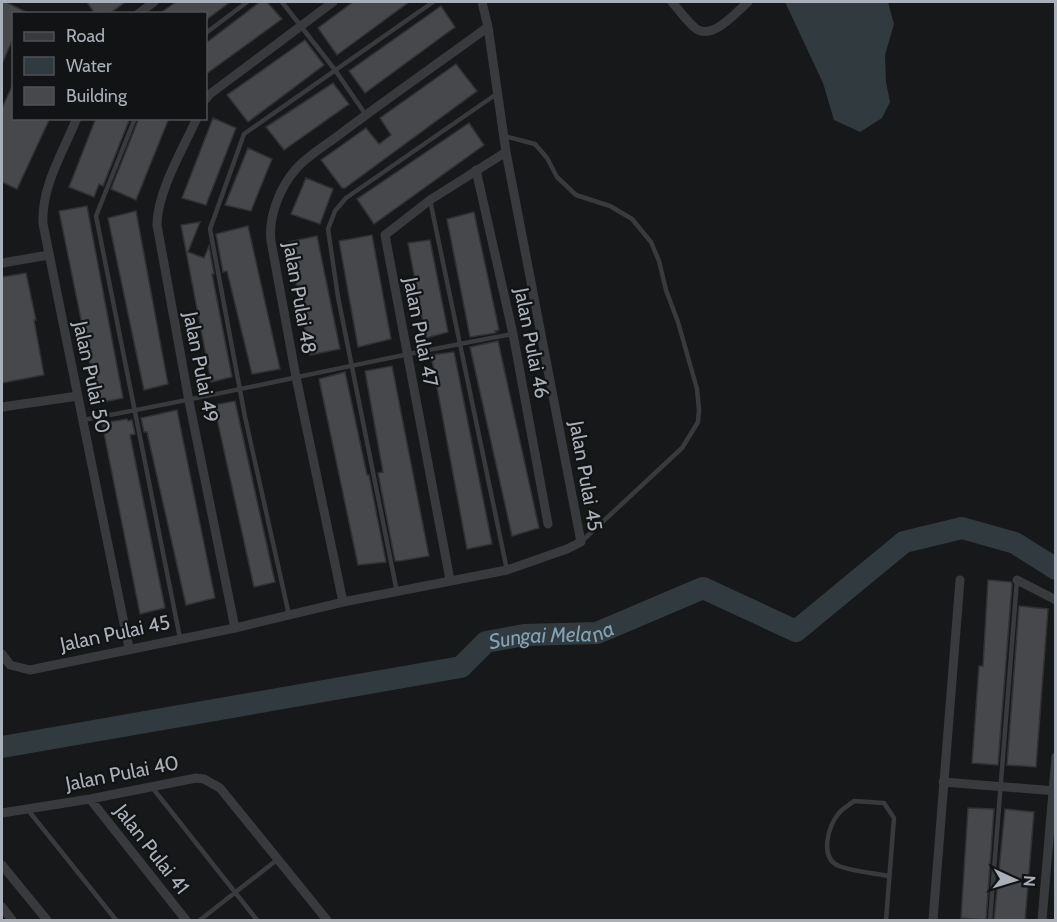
<svg xmlns="http://www.w3.org/2000/svg" width="1057" height="922" viewBox="0 0 1057 922" font-family="Cabin,sans-serif">
<style>
.water{fill:#303a3f}
.lines{fill:none;stroke-linecap:round;stroke-linejoin:round}
.river{stroke:#303a3f;stroke-width:22}
.building{fill:#46484c;stroke:#323235;stroke-width:1.5}
.service{stroke:#393a3e;stroke-width:4.5}
.minor{stroke:#393a3e;stroke-width:9}
.labels{text-anchor:middle;dominant-baseline:central;stroke-width:4.5;stroke-linejoin:round;paint-order:stroke}
.street-label{font-size:20px;fill:#aab0b9;stroke:#121314}
.water-label{font-size:21px;font-style:italic;fill:#83a1b2;stroke:#121314}
</style>
<rect width="100%" height="100%" fill="#171819"/>
<path class="water" d="M785 2H888L894 24 885 55 886 82 890 102 882 118 860 132 834 120 823 83Z"/>
<g class="lines">
<path class="river" id="s1" d="M2 747 461 667 486 642 524 635 597 633 703 588 796 631 904 542 962 528 1015 543 1056 569"/>
</g>
<path class="building" d="M2 2H6L30 14H14V36L2 64Z
M87 2H125L109 14H95Z
M176 2H230L206 20V14H159Z
M260 2H267L282 19 206 74V43Z
M353 2H409L337 55 318 28Z
M441 6 455 27 365 93 349 71Z
M305 40 324 65 248 122 227 95Z
M456 64 477 91 345 188H342L321 160 366 128 379 144 391 135 380 118Z
M14 82V118H50L17 189 2 182V108Z
M333 83 349 104 284 150 266 127Z
M96 118H130L103 186 99 184 94 197 69 187Z
M139 118H169L136 200 111 189Z
M213 118 236 128 206 205 182 198Z
M469 123 484 145 374 224 357 199Z
M248 148 272 159 251 211 225 205Z
M306 178 333 189 320 224 291 214Z
M87 206 123 398 98 403 59 211Z
M136 211 168 384 144 390 108 218Z
M474 212 499 330 495 331 496 333 470 337 447 219Z
M200 222 188 252 204 258 209 246 214 274H212L232 377 211 382 181 225Z
M248 226 280 369 252 374 227 271 223 272 216 234Z
M372 235 391 339 358 347 339 241Z
M317 236 340 349 310 355 288 242Z
M430 240 448 332 426 338 408 243Z
M26 273 36 320H34L44 375 2 383V277Z
M498 341 539 528 512 536 470 347Z
M454 352 492 544 467 549 431 355Z
M392 366 429 556 400 561H395L378 473 383 472 365 371Z
M345 372 367 475H369L386 562 358 565 319 379Z
M235 401 275 582 254 587 214 405Z
M177 410 215 598 186 605 147 432H144L141 418Z
M127 419 128 421 132 420 135 434 130 435 165 608 140 614 102 423Z
M988 580 1011 582 1012 584 998 765 972 763 979 666H983Z
M1019 606 1048 609 1036 767 1007 765Z
M968 808 994 809 986 920 961 918Z
M1005 809 1034 812 1025 921 994 920Z"/>
<g class="lines">
<path class="service" d="M282 2 335 70 366 115
M206 33 247 2
M135 118 96 216 180 638
M504 136 535 144 547 158 557 177 576 195 610 206 632 219 651 242 659 261 666 290 678 322 697 389 699 410 698 422 682 448 581 542
M430 200 507 570
M83 420C227 394 369 360 513 334
M397 592 338 297 328 229 335 211 346 198 498 93
M289 615 245 417 210 229 244 134 433 2
M151 786 257 920
M28 810 116 920
M200 920 278 859
M886 920 894 818 884 803 854 801C849 805 843 808 839 813 828 825 819 858 839 866 854 872 874 873 889 876
M990 920 1017 580"/>
<path class="minor" d="M672 2C679 10 686 20 694 27 711 43 736 12 748 2
M138 14 154 2
M206 99 210 94 333 2
M77 118C63 152 41 187 43 224L129 648
M197 118C183 149 157 192 157 225L189 401 235 628
M476 170 513 334 548 524
M2 263 49 255
M2 407 78 396
M450 580 385 235 430 200 506 152
M1017 580 1056 600
M343 602 296 377 271 241C268 217 280 187 296 169 308 155 328 144 343 132 391 96 440 62 488 27
M2 654 10 665 30 670 235 628 343 602 507 570 567 549 581 542 506 152 488 27 482 2
M943 782 1056 791
M90 799 186 920
M2 813 90 799 196 778 204 779 220 788 327 920
M2 865 47 920
M2 907 12 920
M933 920 960 580
M1042 920 1056 757"/>
</g>
<g class="labels">
<g class="street-label">
<text transform="translate(300 298) rotate(80)">Jalan Pulai 48</text>
<text transform="translate(421 332) rotate(79)">Jalan Pulai 47</text>
<text transform="translate(532 343) rotate(79)">Jalan Pulai 46</text>
<text transform="translate(201 367) rotate(79)">Jalan Pulai 49</text>
<text transform="translate(92 377) rotate(78)">Jalan Pulai 50</text>
<text transform="translate(586 476) rotate(80)">Jalan Pulai 45</text>
<text transform="translate(115 633) rotate(-12)">Jalan Pulai 45</text>
<text transform="translate(122 773) rotate(-11)">Jalan Pulai 40</text>
<text transform="translate(152 849) rotate(52)">Jalan Pulai 41</text>
</g>
<g class="water-label">
<text stroke="none"><textPath href="#s1" startOffset="567">Sungai Melana</textPath></text>
</g>
</g>
<rect width="1057" height="922" fill="none" stroke="#aab0b9" stroke-width="6"/>
<rect x="12" y="12" width="195" height="108" fill="#121314" stroke="#4f5256" stroke-width="1.5"/>
<rect x="24" y="32" width="30" height="9" fill="#393a3e" stroke="#4f5256" stroke-width="1.5"/>
<text x="66" y="42" font-size="18" fill="#aab0b9">Road</text>
<rect x="24" y="57" width="30" height="18" fill="#303a3f" stroke="#4f5256" stroke-width="1.5"/>
<text x="66" y="72" font-size="18" fill="#aab0b9">Water</text>
<rect x="24" y="87" width="30" height="18" fill="#46484c" stroke="#4f5256" stroke-width="1.5"/>
<text x="66" y="102" font-size="18" fill="#aab0b9">Building</text>
<g transform="translate(1015 880) rotate(94)" stroke="#121314" stroke-width="4.5" paint-order="stroke">
<path d="M0-4.5L10 22L0 15L-10 22Z" fill="#aab0b9"/>
<text y="-9" font-size="16" font-weight="bold" text-anchor="middle" fill="#aab0b9">N</text>
</g>
</svg>
